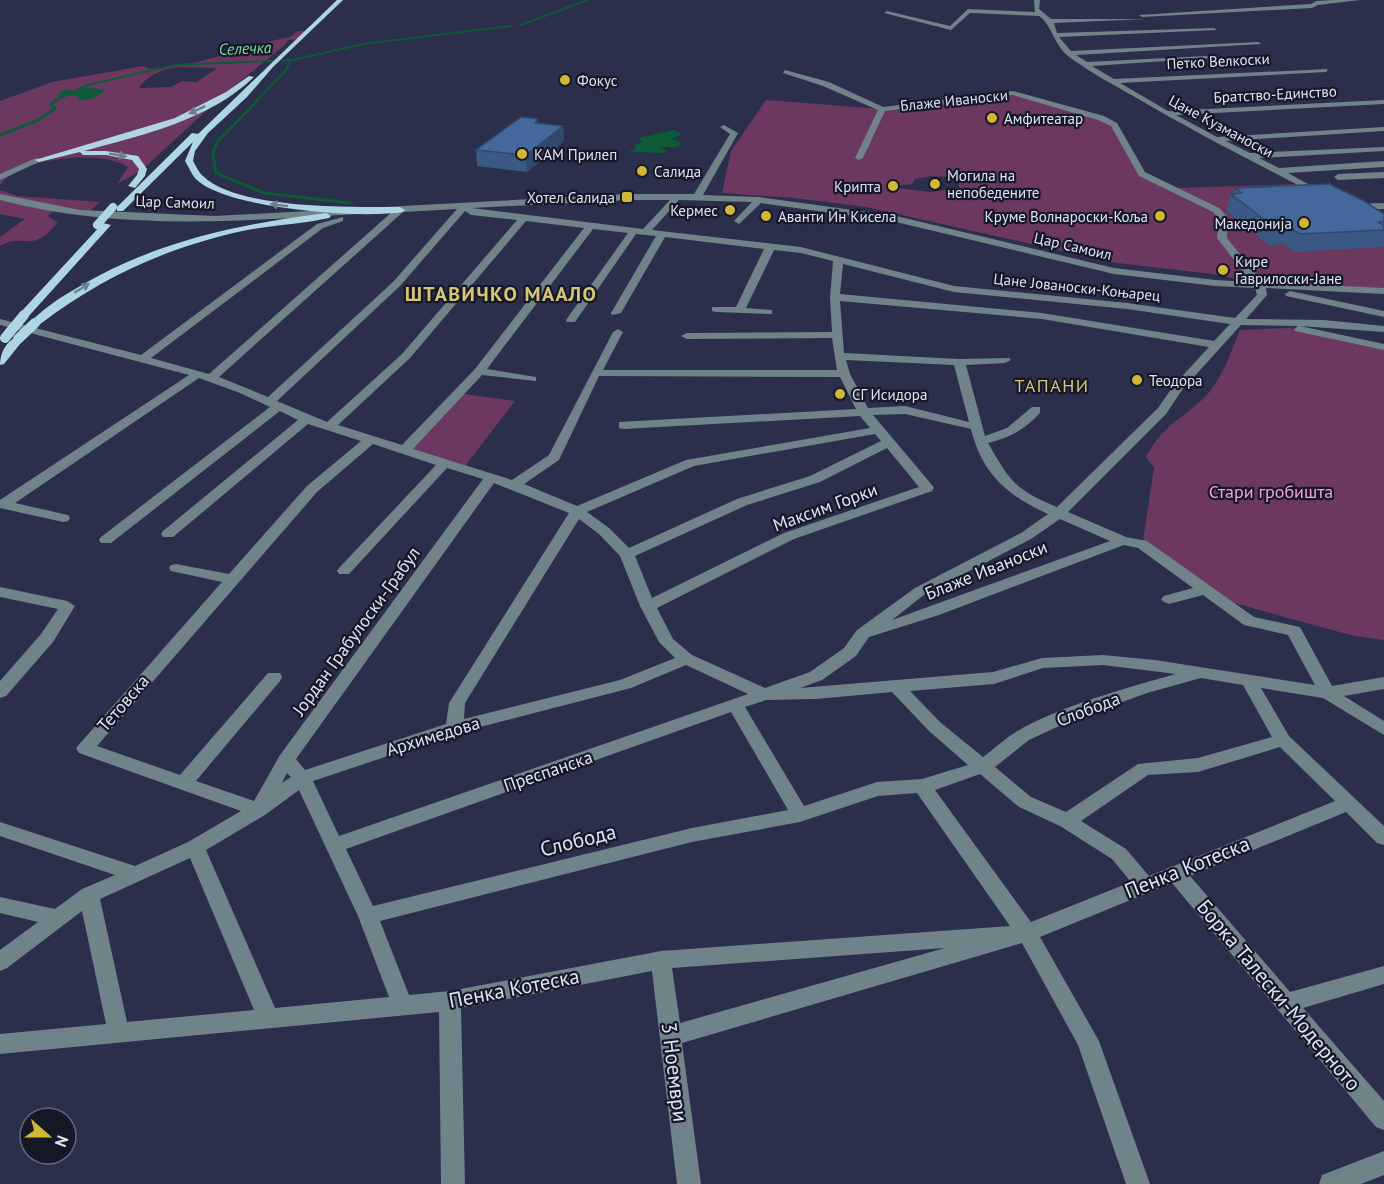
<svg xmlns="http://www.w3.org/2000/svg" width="1384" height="1184" viewBox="0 0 1384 1184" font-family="'PT Sans',sans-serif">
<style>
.green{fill:#6c385f;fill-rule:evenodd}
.water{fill:#0d5a37}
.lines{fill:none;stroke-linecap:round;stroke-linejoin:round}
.stream-far1{stroke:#0d5a37;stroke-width:2}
.stream{stroke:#0d5a37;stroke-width:3}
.minor{fill:#708389;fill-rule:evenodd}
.major{fill:#aed5e1;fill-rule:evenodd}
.major-bridge-far1{stroke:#aed5e1;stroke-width:8}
.major-bridge{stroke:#aed5e1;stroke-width:10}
.wall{fill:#3a5985}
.shaded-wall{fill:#30496c}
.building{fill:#44689b;stroke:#30496c;stroke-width:1.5}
.oneway{fill:#6a808c}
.poi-dot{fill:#d1b736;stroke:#161825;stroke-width:2}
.labels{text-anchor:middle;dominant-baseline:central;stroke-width:4.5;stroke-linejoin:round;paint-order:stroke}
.far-street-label{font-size:15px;fill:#dfe3f6;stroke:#161825}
.far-poi-label{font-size:15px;fill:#dfe3f6;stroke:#161825;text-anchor:start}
.far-water-label{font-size:16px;font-style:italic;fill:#7bdca5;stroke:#161825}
.far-quarter-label{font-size:18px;letter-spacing:1.5px;fill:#d7c678;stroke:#161825}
.park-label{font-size:18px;fill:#f3a2dd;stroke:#161825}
.street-label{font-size:18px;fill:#dfe3f6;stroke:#161825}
.far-district-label{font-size:20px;font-weight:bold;letter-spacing:1.5px;fill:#d7c678;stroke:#161825}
.near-street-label{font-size:21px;fill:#dfe3f6;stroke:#161825}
</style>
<rect width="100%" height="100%" fill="#2b2f4c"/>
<path class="green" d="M298 31H306L298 39 288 40 285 45 228 91 143 169 117 184 128 167C102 149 19 157 0 185V101L52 82 143 66 149 69 198 62 233 52 231 50 235 49 290 37ZM178 67 217 68 197 82 182 81 171 87 139 88C147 75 163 69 178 67Z
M1022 94 1114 125 1143 174 1173 188 1303 184 1384 226V291L1260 286 1221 275 1117 263 866 207 794 198 722 193 731 151 766 100 882 109ZM932 176 948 177 959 183V188L931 192 888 187 912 184 915 179Z
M0 190 17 196 100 202 88 213 55 210 47 216 58 222C31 256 24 231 0 246V237L25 219 0 214Z
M1290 328 1384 347V640L1354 636 1234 603 1143 541 1154 467 1146 457C1162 426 1182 419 1205 397 1222 380 1231 351 1240 330Z
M457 393 515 401 462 470 405 450Z"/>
<path class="water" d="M84 87 106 90 92 99 76 100 80 98 74 95 58 98 60 95H57L64 90 78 91Z
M673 130 682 134 672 139 682 143 677 147H660L667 151 666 153 629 152 636 148 634 146 642 141 639 138Z"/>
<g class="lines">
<path class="stream-far1" d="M521 25 587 0
M54 101 87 85 175 65 293 60 363 44 511 26
M256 101 287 69 290 59"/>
<path class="stream" d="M258 100 217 142 213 154 216 173 264 193 350 203
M0 135 36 121 55 109 51 104 56 100"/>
<path class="minor" d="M1034 0H1040L1039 9 1051 19H1146L1054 23 1057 33 1214 28 1217 30 1059 37 1071 51 1258 42 1261 44 1076 55 1087 62 1207 56 1210 58 1092 66 1114 79 1328 69 1326 72 1120 83 1168 111 1384 100V104L1176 115 1217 137 1384 127V131L1226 141 1250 153 1384 147V151L1259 158 1279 168 1384 161V167L1288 173 1324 193 1317 195C1256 163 1194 132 1135 97 1112 84 1089 72 1068 56 1053 43 1052 25 1039 16L970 13 951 30 884 13 887 11 950 26 968 9 1035 12Z
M1333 0H1360L1318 5 1312 8 1142 17 1139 15 1311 4 1316 1Z
M785 70 829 82 883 107 1013 91 1104 116 1117 123 1145 172 1219 208 1227 216V238L1262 282 1384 288V294L1266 288 1267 295 1246 319 1324 320 1384 326V332L1300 326 1384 344V350L1295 331 1294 329 1298 326 1241 325 1182 390 1166 414 1068 512 1126 537 1147 541 1254 617 1300 627 1332 686 1384 677V689L1344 696 1384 721V735L1323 698 1261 688 1289 736 1384 826V845L1377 843 1346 812 1190 876 1290 992 1384 966V984L1303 1008 1384 1101V1130L1376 1127 1172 883 1040 937 1099 1041 1150 1184H1126L1078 1045 1022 943 682 1043 701 1184H677L652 971 461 1008 465 1184H441L439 1012 0 1054V1034L106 1024 82 911 7 968 0 971V950L38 922 0 913V897L55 909 82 889 115 875 0 836V822L135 866 188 842 241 811 79 753 76 748 222 582 171 571 169 568 171 565 176 564 229 574 307 486 361 441 308 424 173 537H163L161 534 163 531 298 420 280 411 111 543H101L99 540 101 537 270 407 240 393 199 378 15 503 68 515 70 518 68 521 63 522 0 508V500L189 375 0 325V319L141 355 317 224 343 217V221L323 228 151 358 209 374 392 212C262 219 128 234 0 200V194L80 210 215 216 627 194H694L730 134 720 127 724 125 738 133 703 195 759 197 896 216 1114 268 1215 280 1251 282 1217 238 1219 219 1213 212 1139 176 1111 126 1098 120 1013 95 885 111 863 158 859 160 855 158 878 110 823 86 783 73ZM627 200H670L643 229 472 208ZM679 200 752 202 734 221 739 224 761 203 896 222 1114 274 1215 286 1255 288 1257 295 1235 318 1127 303 954 286 801 247 652 230ZM457 209 393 282 268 397 219 377 403 212ZM465 211 471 215 517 220 402 354 327 422 277 401 400 286ZM526 221 584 228 475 369 402 445 338 425 410 358ZM593 229 628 233 566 320 567 322H575L636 234 656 236 611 313 612 315 621 313 665 237 764 249 736 307H712V311L716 312 772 314V310L746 308 774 250 801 253 833 261 830 297 832 332 687 333 681 336 687 339 832 338 837 370H603L623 332 618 329 613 332 549 455 512 480 413 449 482 375 536 381V377L487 369ZM843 264 954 292 1127 309 1230 324 1214 341 1042 313 840 294ZM840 301 1042 319 1209 347 1174 385 1158 408 1057 507C1015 490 1010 481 988 443 1010 438 1025 429 1040 413V407H1032L1007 428 985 436 966 365 1005 363 1011 360 1009 358 959 359 844 353ZM846 360 954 365 969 422 905 406 868 408 850 374ZM599 376 840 377 856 409 619 422V428L623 429 860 416 870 428 686 460 577 506 524 484 559 460ZM905 414 971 429C982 474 1008 496 1048 514L1021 533 915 588 857 630 844 648 810 672 765 688 692 655 673 639 657 608 794 539 932 491 934 488 932 485 873 415ZM875 434 881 441 810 476 737 499 629 548 609 528 587 512 694 466ZM373 444 436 465 339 568 337 571 339 574H349L447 468 483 479 280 755 254 801 196 781 280 681 282 677 280 673H268L180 775 97 746 317 492ZM887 448 919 487 784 533 652 598 635 556 747 505 820 482ZM494 483 569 513 449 703 446 724 305 770 296 759ZM579 519 599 534 620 556 640 606 659 642 675 658 620 680 464 719 465 703ZM1060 519 1110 541 892 620 925 594 1031 539ZM1124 545 1138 548 1193 588 1164 596 1161 599 1164 602 1169 604 1203 595 1244 625 1288 635 1315 685 1155 660 1103 655 1042 658 993 672 800 688 822 680 856 656 869 637 939 615ZM686 665 748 694 339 836 313 781 457 733 631 688ZM1103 665 1176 674C1129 687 1057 707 1016 732 1004 739 994 749 983 757L941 723 910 691 994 684 1043 668ZM1201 678 1243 685 1272 737 1198 758 1138 764 1066 812 1031 797 995 767 1029 740 1070 721 1147 693ZM892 692 929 731 968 765 922 779 877 782 804 806 745 707 766 700 816 699ZM731 712 788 810 692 828 373 906 346 849ZM1280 747 1335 801 1149 876 1126 849 1081 821 1148 775 1198 772ZM287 773 291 777 282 783ZM980 774 1019 807 1060 826 1112 859 1131 882 1031 922 935 790ZM299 790 358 916 389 997 275 1008 206 850 265 815ZM917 793 1010 926 661 951 450 991 409 995 380 921 692 842 800 822 878 796ZM190 858 254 1010 127 1022 100 899ZM945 948 680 1023 672 968Z
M36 158 43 160 0 180V174Z
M1384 172V178L1338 180 1334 177 1338 174Z
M1384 203V209L1351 210 1346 207 1351 204Z
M1290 291 1384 311V317L1286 296 1285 294Z
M0 587 67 601 75 606 53 642 6 696 0 698V681L41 634 58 609 0 597Z
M1384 1151V1175L1361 1184H1319L1322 1175Z"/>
<path class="major" d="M337 0H343L273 67 247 97 208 133 195 151 193 161C196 166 199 173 203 176 238 210 353 207 400 207L405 210 403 212C362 219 228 209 197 180 192 176 189 167 185 161L193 142 123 211H117V207L192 133 198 134Z
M249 76 254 77C210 120 142 135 84 151H106L138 156 147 169 145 176 135 188 128 186 137 175 139 169 132 160 106 155H83L80 152 39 162 35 160 175 118 226 92Z
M326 213 331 216 329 218C302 224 274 225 247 230 168 247 103 276 39 325L30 323C42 309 61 297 77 288 153 242 239 224 326 213Z
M103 223 111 225 28 317H20V313Z
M18 336 24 339 4 364 0 365C0 353 6 341 18 336Z"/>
<path class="major-bridge-far1" d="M97 225 113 207"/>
<path class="major-bridge" d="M5 338 24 315
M18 339 35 323"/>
</g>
<path class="wall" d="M538 119V123L563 126 564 141 527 172 477 166 476 150Z
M1235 188 1384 214V244L1383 247 1294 252 1284 244 1269 245 1226 211 1231 194H1234Z"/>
<path class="shaded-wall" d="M563 126 564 141 527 172 526 155Z"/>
<path class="building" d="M521 117 538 119 535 123 563 126 526 155 476 150Z
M1329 184 1364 201 1384 214V222H1378L1384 226V230L1300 234 1290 227 1275 228 1231 194 1242 193 1235 188Z"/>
<defs><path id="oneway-solid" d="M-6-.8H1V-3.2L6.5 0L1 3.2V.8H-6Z" transform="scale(1.5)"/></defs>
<g class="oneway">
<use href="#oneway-solid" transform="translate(197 110) rotate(155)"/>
<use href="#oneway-solid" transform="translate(118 155) rotate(9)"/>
<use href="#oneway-solid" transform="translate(279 205) rotate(-173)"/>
<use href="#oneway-solid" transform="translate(82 288) rotate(-32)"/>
</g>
<g class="poi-dot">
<circle cx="565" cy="80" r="6"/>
<circle cx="992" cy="118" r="6"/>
<circle cx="522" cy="154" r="6"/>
<circle cx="642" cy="171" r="6"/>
<circle cx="935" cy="184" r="6"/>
<circle cx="893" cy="186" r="6"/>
<rect x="621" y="191" width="12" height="12" rx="3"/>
<circle cx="730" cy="210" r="6"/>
<circle cx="766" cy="216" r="6"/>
<circle cx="1160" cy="216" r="6"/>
<circle cx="1304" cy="223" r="6"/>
<circle cx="1223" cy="270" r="6"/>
<circle cx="1137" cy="380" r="6"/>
<circle cx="840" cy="394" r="6"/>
</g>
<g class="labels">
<g class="far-street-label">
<text transform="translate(1218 61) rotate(-3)">Петко Велкоски</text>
<text transform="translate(1275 94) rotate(-3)">Братство-Единство</text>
<text transform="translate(954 100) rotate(-6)">Блаже Иваноски</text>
<text transform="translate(1221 126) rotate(28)">Цане Кузманоски</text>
<text transform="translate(175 202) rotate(2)">Цар Самоил</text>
<text transform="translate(1073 246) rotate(13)">Цар Самоил</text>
<text transform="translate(1077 287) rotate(6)">Цане Јованоски-Коњарец</text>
</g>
<g class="far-poi-label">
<text x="577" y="80">Фокус</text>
<text x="1004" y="118">Амфитеатар</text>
<text x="534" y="154">КАМ Прилеп</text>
<text x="654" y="171">Салида</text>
<text x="947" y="175">Могила на<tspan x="947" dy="17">непобедените</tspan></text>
<text x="881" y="186" text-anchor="end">Крипта</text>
<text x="615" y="197" text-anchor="end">Хотел Салида</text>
<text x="718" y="210" text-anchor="end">Кермес</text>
<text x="778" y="216">Аванти Ин Кисела</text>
<text x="1148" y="216" text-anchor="end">Круме Волнароски-Коља</text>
<text x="1292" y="223" text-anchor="end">Македонија</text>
<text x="1235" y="261">Кире<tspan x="1235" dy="17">Гаврилоски-Јане</tspan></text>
<text x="1149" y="380">Теодора</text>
<text x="852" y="394">СГ Исидора</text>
</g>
<g class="far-water-label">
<text transform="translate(245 48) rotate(-2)">Селечка</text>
</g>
<g class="far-quarter-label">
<text x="1052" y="385">ТАПАНИ</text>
</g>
<g class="park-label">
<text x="1271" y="491">Стари гробишта</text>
</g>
<g class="street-label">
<text transform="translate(825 507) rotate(-20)">Максим Горки</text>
<text transform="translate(986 570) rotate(-22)">Блаже Иваноски</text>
<text transform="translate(356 631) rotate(-54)">Јордан Грабулоски-Грабул</text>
<text transform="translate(123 703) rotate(-49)">Тетовска</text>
<text transform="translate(1088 709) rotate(-21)">Слобода</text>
<text transform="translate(433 736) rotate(-17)">Архимедова</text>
<text transform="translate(548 771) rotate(-19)">Преспанска</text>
</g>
<g class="far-district-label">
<text x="501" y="294">ШТАВИЧКО МААЛО</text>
</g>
<g class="near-street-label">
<text transform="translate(578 840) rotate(-14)">Слобода</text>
<text transform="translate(1187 867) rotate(-22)">Пенка Котеска</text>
<text transform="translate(514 988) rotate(-11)">Пенка Котеска</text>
<text transform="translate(1279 995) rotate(50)">Борка Талески-Модерното</text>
<text transform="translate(675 1072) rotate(83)">3 Ноември</text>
</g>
</g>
<g transform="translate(48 1136) rotate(111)"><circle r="28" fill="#161825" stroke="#666979" stroke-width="1.5"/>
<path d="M0-4.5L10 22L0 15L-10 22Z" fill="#d1b736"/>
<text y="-9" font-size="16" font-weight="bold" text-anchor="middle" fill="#dfe3f6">N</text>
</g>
</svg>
